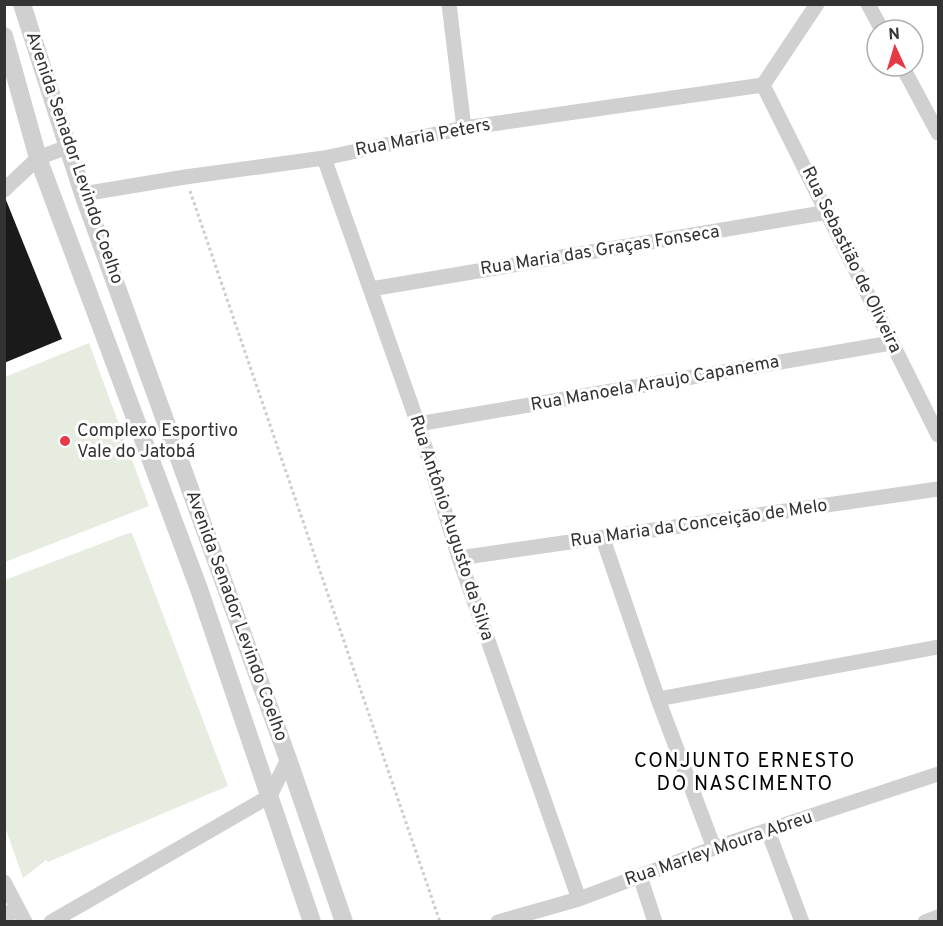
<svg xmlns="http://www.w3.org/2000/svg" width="943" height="926" viewBox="0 0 943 926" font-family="Overpass,sans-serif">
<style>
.green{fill:#e6ecdf}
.building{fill:#1a1a1a}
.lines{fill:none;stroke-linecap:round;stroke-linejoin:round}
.path{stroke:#cdcdcd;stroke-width:3;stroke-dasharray:3 3;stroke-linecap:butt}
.minor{stroke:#d0d0d0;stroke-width:15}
.tertiary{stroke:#d0d0d0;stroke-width:18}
.poi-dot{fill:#e63946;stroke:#fff;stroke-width:2}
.labels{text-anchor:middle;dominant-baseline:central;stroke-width:6;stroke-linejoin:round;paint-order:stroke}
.street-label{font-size:18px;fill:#333;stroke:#fff}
.poi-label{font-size:18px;fill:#333;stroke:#fff;text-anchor:start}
.neighbourhood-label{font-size:20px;letter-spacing:1.5px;fill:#000;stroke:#fff}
</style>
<rect width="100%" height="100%" fill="#fff"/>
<path class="green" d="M89 343 149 506 5 562V377Z
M129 533H132L228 786 48 862 46 860 23 878 5 827V580Z"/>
<path class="building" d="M6 200 62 339 4 363V202Z"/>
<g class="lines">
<path class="path" d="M190 191 440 922"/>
<path class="minor" d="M449 4 464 128
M868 4 882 30
M902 66 938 133
M763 85 938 435
M763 85 817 4
M324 158 418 424 459 558 579 899
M4 190 38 158 67 147
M83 194 185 177 324 158 464 128 763 85
M371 289 828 212
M418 424 891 343
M603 539 658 699 714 848
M459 558 938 489
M658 699 938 647
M768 831 802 922
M640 876 655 922
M4 882 25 922
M4 920 16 906
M51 922 270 796 288 759
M498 922 579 899 714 848 938 774
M925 922 938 917"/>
<path class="tertiary" d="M22 4 83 194 288 759 344 922
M4 36 38 158 199 589 312 922"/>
</g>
<circle class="poi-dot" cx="65" cy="441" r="6"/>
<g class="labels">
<g class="street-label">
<text transform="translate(423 138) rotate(-11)">Rua Maria Peters</text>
<text transform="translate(74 158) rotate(71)">Avenida Senador Levindo Coelho</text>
<text transform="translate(600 251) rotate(-9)">Rua Maria das Graças Fonseca</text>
<text transform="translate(851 260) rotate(64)">Rua Sebastião de Oliveira</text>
<text transform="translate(655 384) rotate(-10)">Rua Manoela Araujo Capanema</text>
<text transform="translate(699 524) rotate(-8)">Rua Maria da Conceição de Melo</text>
<text transform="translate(451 528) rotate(72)">Rua Antônio Augusto da Silva</text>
<text transform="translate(236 616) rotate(70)">Avenida Senador Levindo Coelho</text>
<text transform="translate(719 849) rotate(-19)">Rua Marley Moura Abreu</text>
</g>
<g class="poi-label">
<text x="77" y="431">Complexo Esportivo<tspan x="77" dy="21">Vale do Jatobá</tspan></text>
</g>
<g class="neighbourhood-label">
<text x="745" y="762">CONJUNTO ERNESTO<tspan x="745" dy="23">DO NASCIMENTO</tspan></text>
</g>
</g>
<rect width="943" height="926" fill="none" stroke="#333333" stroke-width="12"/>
<g transform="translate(895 48) rotate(356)"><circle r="28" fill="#ffffff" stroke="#adadad" stroke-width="1.5"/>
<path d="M0-4.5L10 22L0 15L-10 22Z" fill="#e63946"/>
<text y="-9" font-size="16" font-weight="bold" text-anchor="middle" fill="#333333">N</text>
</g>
</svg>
